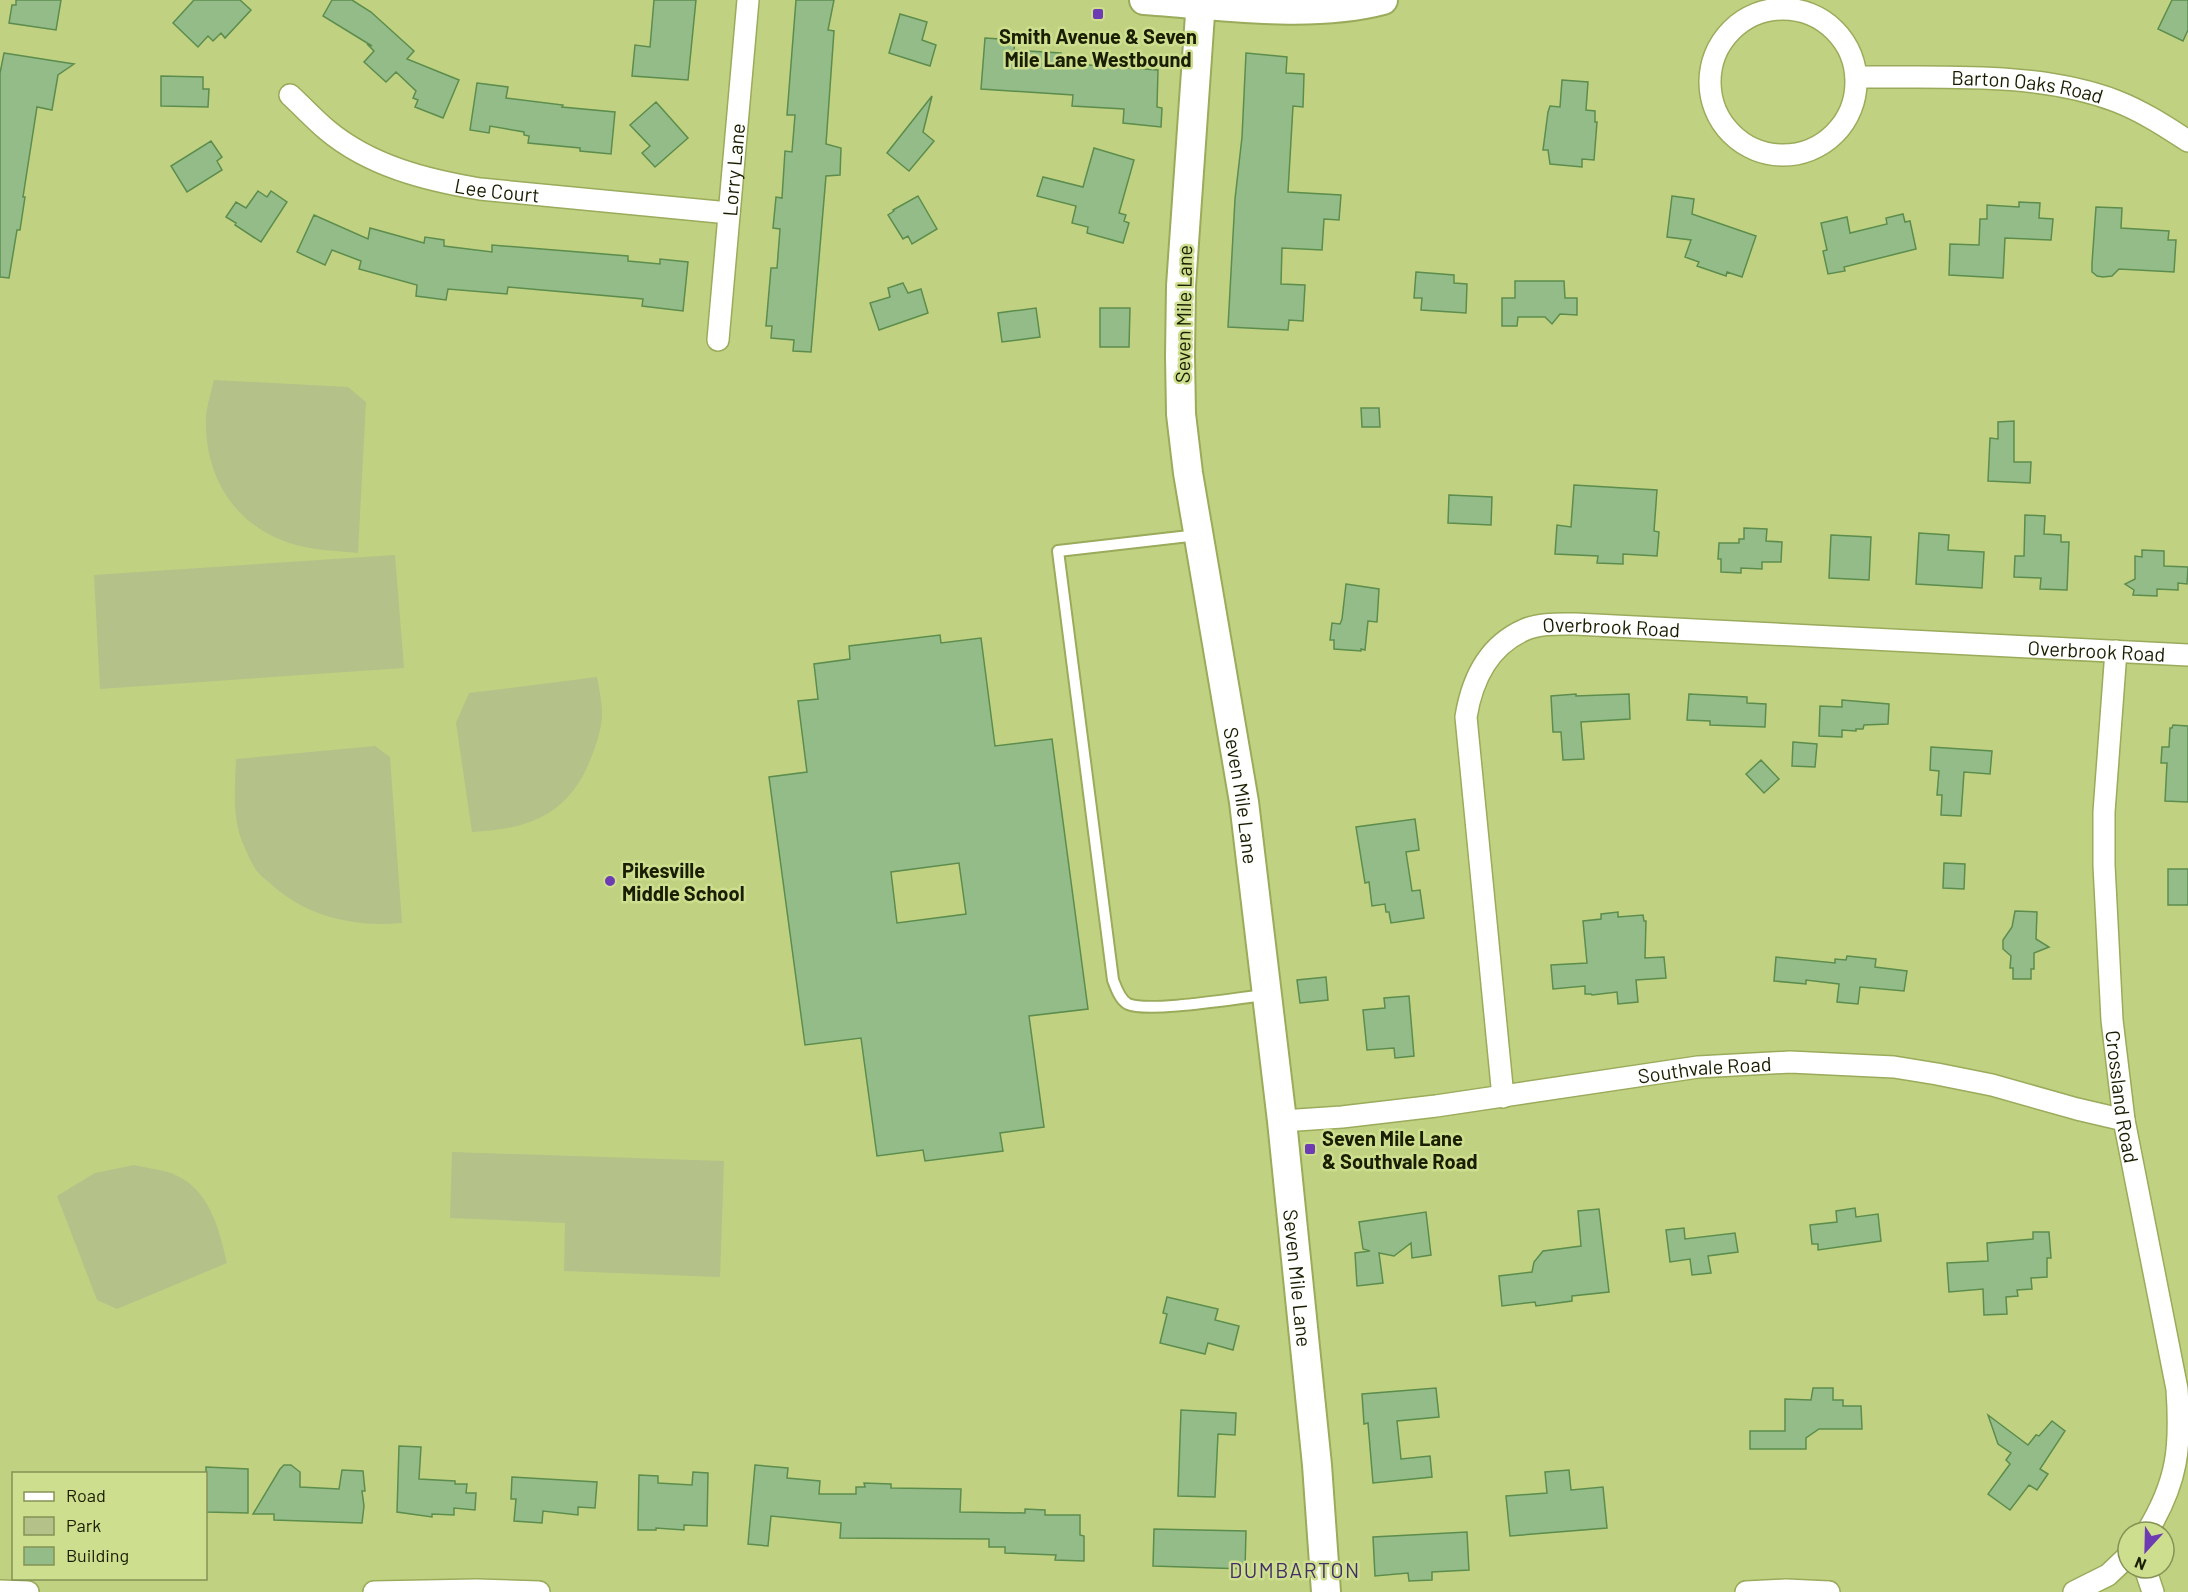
<svg xmlns="http://www.w3.org/2000/svg" width="2188" height="1592" viewBox="0 0 2188 1592" font-family="Barlow,sans-serif">
<style>
.green{fill:#b4c189}
.building{fill:#94bc88;stroke:#5c8d4d;stroke-width:1.5;fill-rule:evenodd}
.lines{fill:none;stroke-linecap:round;stroke-linejoin:round}
.lane-casing{stroke:#9aab5b;stroke-width:14}
.street-casing{stroke:#9aab5b;stroke-width:24}
.secondary-casing{stroke:#9aab5b;stroke-width:32}
.lane{stroke:#fff;stroke-width:10}
.street{stroke:#fff;stroke-width:21}
.secondary{stroke:#fff;stroke-width:28}
.poi-dot{fill:#6d3bb2;stroke:#cddf8e;stroke-width:2}
.labels{text-anchor:middle;dominant-baseline:central;stroke-width:5;stroke-linejoin:round;paint-order:stroke}
.poi-label{font-size:20px;font-weight:bold;fill:#191e00;stroke:#cddf8e;text-anchor:start}
.street-label{font-size:20px;fill:#191e00;stroke:#cddf8e}
.neighbourhood-label{font-size:21px;letter-spacing:1.5px;fill:#442e69;stroke:#cddf8e}
</style>
<rect width="100%" height="100%" fill="#c0d281"/>
<path class="green" d="M214 380 348 387 366 402 358 553C335 551 311 550 289 543 233 524 204 475 206 417 207 405 211 392 214 380Z
M395 555 404 668 100 689 94 575Z
M597 677C599 687 601 698 602 709 603 725 597 743 591 758 569 815 529 829 472 832L456 723 469 693Z
M375 746 390 757 402 923C355 927 310 918 273 886 268 881 260 876 256 870 251 862 246 851 242 841 232 816 235 786 236 759Z
M452 1152 724 1161 720 1277 564 1271 565 1223 450 1218Z
M134 1165C146 1168 159 1169 171 1173 209 1187 219 1228 227 1263L117 1309 97 1300 57 1196 95 1173Z"/>
<path class="building" d="M16 0H61L56 30 9 23 12 5H16Z
M194 0H240L251 10 225 38 221 33 213 41 208 36 198 47 173 23Z
M332 0H352L371 12 414 51 407 59 459 80 443 118 415 107 418 100 413 98 416 91 396 72 386 82 364 62 374 51 367 44 372 46 323 16Z
M654 0H696L688 80 632 76 635 45 650 47Z
M796 0H834L828 30 834 31 826 144 841 148 840 175 826 176 811 352 793 351 794 340 771 338 772 326H766L771 268H777L780 229 773 228 776 197 782 198 785 151 792 152 795 115H787Z
M2172 0H2188V30L2183 41 2158 29Z
M900 14 927 22 922 40 936 45 930 66 889 53Z
M985 38 1015 40 1014 50 1061 53V63L1158 70 1157 107 1162 108 1161 127 1123 123 1124 109 1072 106 1073 95 981 89Z
M4 53 74 64 58 75 52 110 37 107 23 197H25L20 230H17L9 278 0 277V73Z
M1246 53 1287 57 1286 73 1304 74 1303 107 1293 106 1288 192 1341 195 1339 220 1324 219 1322 250 1282 248 1281 284 1305 285 1303 321 1289 320 1288 330 1228 327 1235 199 1242 137Z
M161 76 203 77V89H209L208 107 161 106Z
M1562 80 1588 82 1586 110 1595 111V122H1597L1594 160 1582 159V167L1550 164 1548 150H1543L1548 112 1550 106 1560 107Z
M477 83 508 87 506 98 563 105 562 107 615 112 611 154 580 151V148L528 143 529 136 524 135V132L490 126 489 133 470 130Z
M932 96 923 132 934 141 909 171 887 153Z
M656 102 688 138 655 167 642 153 650 146 630 125Z
M211 141 222 157 217 161 222 170 187 192 171 166Z
M1094 148 1134 160 1119 213 1126 215 1124 221 1129 223 1123 243 1087 233 1088 227 1072 223 1076 206 1037 196 1043 177 1083 187Z
M258 191 267 197 271 191 287 202 261 242 235 225 236 223 226 217 236 202 246 208Z
M918 196 937 229 912 244 908 236 903 239 888 215 894 211 893 210Z
M1672 196 1694 199 1692 214 1756 236 1742 277 1727 272 1726 276 1697 266 1699 262 1685 257 1691 240 1667 237Z
M2019 202 2040 203 2039 218 2053 219 2051 240 2005 238 2003 278 1949 275 1950 244 1979 245 1980 219H1987V205L2019 207Z
M2096 207 2122 208 2121 228 2169 231 2168 240H2176L2174 272 2119 269 2112 276 2103 277 2097 276 2092 272V263Z
M1903 214 1905 222 1910 221 1916 249 1844 267 1845 271 1828 274 1823 251 1827 250 1821 223 1847 217 1850 233 1887 224 1886 218Z
M314 215 368 239 370 228 424 243 425 237 444 240V246L492 252V245L628 256V261L660 264V259L688 262 683 311 642 306 643 299 508 287 507 294 448 289 446 300 416 296 417 285 359 269 361 261 332 250 325 265 297 252Z
M1416 272 1454 275V283L1467 284 1466 313 1421 310 1422 298H1414Z
M1515 281H1564L1565 298H1577V315L1560 314 1552 324 1545 317H1518L1517 326H1502V298H1515Z
M903 283 908 293 921 289 928 313 879 330 870 303 890 297 888 288Z
M1036 308 1040 337 1002 342 998 313Z
M1100 308H1130L1129 347H1100Z
M1361 408H1379L1380 427H1362Z
M2014 421V462H2031L2030 483 1988 481 1990 438 1998 439V422Z
M1574 485 1657 490 1654 531 1659 532 1657 556 1623 554V564L1597 563 1598 556 1555 554 1557 525 1571 527Z
M1449 495 1492 497 1491 525 1448 523Z
M2025 515 2045 516 2044 534 2061 535V542H2069L2067 590 2040 589 2041 578 2014 577 2015 556H2024Z
M1744 528 1767 529 1766 541 1782 542 1781 562H1762V569L1741 568V573L1721 572V559H1718L1719 543H1739V539H1744Z
M1919 533 1949 535 1948 550 1984 552 1982 588 1916 584Z
M1831 535 1871 537 1869 580 1829 578Z
M2142 550 2164 551V566L2188 567 2187 584 2178 583V590L2157 589V596L2133 595 2134 590 2125 584 2135 579V556L2142 557Z
M1346 584 1379 589 1377 622 1368 621 1365 650 1361 649V651L1334 649V640H1330L1332 623 1340 624 1342 619Z
M940 635 941 643 981 638 995 746 1052 739 1088 1009 1029 1016 1044 1127 1000 1133 1003 1151 925 1161 923 1150 877 1156 861 1038 805 1045 769 777 807 772 798 701 818 699 814 664 850 659 849 646ZM959 863 966 914 897 923 891 872Z
M1576 694V696L1629 694 1630 719 1581 722 1584 759 1563 760 1561 732H1553L1551 696Z
M1689 694 1747 697V703L1766 704 1765 727 1710 725V721L1687 720Z
M1842 700 1889 704 1888 724 1864 725 1863 729H1856V731L1842 730V737L1819 736 1820 706 1842 707Z
M2173 725 2188 726V802L2165 801 2167 763H2161L2162 747H2169L2170 728H2172Z
M1793 742 1817 744 1815 767 1792 766Z
M1931 747 1992 751 1990 774 1964 772 1961 816 1941 815 1942 795H1937L1939 771 1930 770Z
M1761 760 1779 779 1764 793 1746 774Z
M1415 819 1419 850 1406 852 1412 891 1420 890 1424 918 1391 923 1389 912H1386L1385 904 1372 906 1369 882 1365 883 1356 827Z
M1944 863 1965 864 1964 889 1943 888Z
M2168 869H2188V905H2168Z
M2015 911 2037 912 2036 939 2049 947 2034 953V969H2031V979H2013V968H2010L2011 956 2003 949V940L2012 927Z
M1618 912V917L1643 915 1644 921H1646L1645 958 1664 957 1666 978 1636 980 1638 1002 1618 1004 1617 992 1592 995 1591 994H1585V986L1553 989 1551 965 1587 963 1583 921 1601 919V914Z
M1847 956 1876 959 1875 967 1907 971 1904 991 1860 987 1858 1004 1837 1002 1839 984 1806 980V984L1774 981 1776 957 1835 963V959L1846 960Z
M1326 977 1328 1000 1300 1003 1297 980Z
M1409 996 1414 1056 1395 1058 1394 1048 1367 1050 1363 1010 1385 1008 1384 998Z
M1855 1208 1856 1217 1878 1214 1881 1241 1818 1250V1244H1812L1810 1225 1837 1222 1836 1211Z
M1599 1209 1609 1292 1572 1296V1301L1536 1306 1535 1302 1502 1306 1499 1276 1532 1272 1534 1262 1543 1251 1581 1246 1578 1211Z
M1426 1212 1431 1255 1412 1258 1411 1243 1394 1256 1379 1253 1383 1283 1357 1286 1355 1253 1370 1251 1363 1249 1359 1222Z
M1684 1228 1685 1239 1735 1233 1738 1252 1708 1256 1711 1273 1692 1275 1690 1259 1670 1262 1666 1230Z
M2033 1232H2049L2051 1258H2047V1277L2031 1278 2032 1289 2017 1290 2018 1296 2006 1297 2007 1314 1984 1315 1983 1289 1949 1292 1947 1263 1988 1261 1987 1243 2033 1239Z
M1167 1297 1218 1309 1215 1320 1239 1326 1233 1350 1208 1343 1205 1354 1160 1343 1167 1314 1163 1313Z
M1436 1388 1439 1417 1397 1421 1401 1459 1430 1456 1432 1477 1373 1483 1368 1423 1364 1424 1362 1394Z
M1813 1388H1833V1400H1843V1406H1861L1862 1429H1819L1806 1438V1449H1750V1431H1785V1399L1811 1400Z
M1181 1410 1236 1413 1235 1435 1218 1434 1215 1497 1178 1496Z
M1988 1415 2028 1445 2036 1435 2039 1436 2052 1421 2065 1431 2040 1469 2048 1474 2037 1490 2029 1485 2010 1510 1988 1494 2010 1464 2006 1460 2011 1453 1998 1444Z
M399 1446 421 1447 419 1479 455 1481V1484H467L466 1493H476L475 1510 454 1508V1515L432 1514V1517L397 1512Z
M284 1465H291L300 1472V1487L339 1489 342 1470 363 1471 365 1491H362L364 1506 362 1523 274 1520V1514H253L280 1469Z
M755 1465 788 1468 787 1478 820 1481 819 1494H856V1487H865L864 1483 891 1484V1488L961 1489 960 1512 1025 1513V1509L1045 1510V1515H1080V1535L1084 1536V1561L1055 1560 1056 1555 1005 1553V1547H989V1539L840 1538 841 1523 771 1516 768 1546 748 1544Z
M206 1467 248 1469V1513L206 1512Z
M1569 1470 1571 1490 1603 1487 1607 1528 1510 1536 1506 1496 1547 1493 1545 1472Z
M693 1472 708 1473 707 1526 684 1525V1530L656 1528V1530H638L639 1475 658 1476V1483L692 1485Z
M512 1477 597 1482 595 1508 578 1507V1515L543 1511 542 1523 514 1521 516 1499H511Z
M1154 1529 1246 1531 1245 1569 1153 1566Z
M1467 1532 1469 1570 1432 1572V1580L1409 1581 1408 1573 1375 1576 1373 1537Z"/>
<g class="lines">
<defs>
<path id="lane" d="M1198 535 1058 551 1113 980C1116 988 1120 1000 1128 1004 1149 1013 1237 998 1265 995"/>
<g id="street">
<circle cx="1783" cy="82" r="73"/>
<path id="s1" d="M1856 77C1939 78 2037 71 2116 101 2142 111 2165 126 2188 141"/>
<path id="s2" d="M290 95C302 106 314 119 327 130 370 166 426 180 480 189L729 213"/>
<path id="s3" d="M718 340 748 0"/>
<path id="s4" d="M2116 651 2104 812V865L2112 1020 2124 1120 2177 1389C2181 1447 2178 1481 2147 1532"/>
<path id="s5" d="M1503 1097 1466 717C1472 680 1488 646 1524 630 1539 623 1559 624 1575 624L2188 655"/>
<path id="s6" d="M1282 1121 1342 1117 1436 1106 1698 1067 1790 1062 1894 1067 1937 1074 1992 1085 2077 1109 2124 1120"/>
<path d="M2145 1568 2153 1592"/>
<path d="M0 1591 28 1592"/>
<path d="M374 1592 477 1590 539 1592"/>
<path d="M1746 1592 1786 1590 1829 1592"/>
<path d="M2074 1592 2108 1575 2128 1556"/>
</g>
<g id="secondary">
<path d="M1144 0C1217 5 1312 19 1383 0"/>
<path id="s7" d="M1201 0 1181 286 1180 356 1181 414 1188 473 1244 802 1282 1121 1317 1465 1326 1592"/>
</g>
</defs>
<use href="#lane" class="lane-casing"/>
<use href="#street" class="street-casing"/>
<use href="#secondary" class="secondary-casing"/>
<use href="#lane" class="lane"/>
<use href="#street" class="street"/>
<use href="#secondary" class="secondary"/>
</g>
<g class="poi-dot">
<rect x="1092" y="8" width="12" height="12" rx="3"/>
<circle cx="610" cy="881" r="6"/>
<rect x="1304" y="1143" width="12" height="12" rx="3"/>
</g>
<g class="labels">
<g class="poi-label">
<text x="1098" y="36" text-anchor="middle">Smith Avenue &amp; Seven<tspan x="1098" dy="23">Mile Lane Westbound</tspan></text>
<text x="622" y="870">Pikesville<tspan x="622" dy="23">Middle School</tspan></text>
<text x="1322" y="1138">Seven Mile Lane<tspan x="1322" dy="23">&amp; Southvale Road</tspan></text>
</g>
<g class="street-label">
<text stroke="none"><textPath href="#s1" startOffset="172">Barton Oaks Road</textPath></text>
<text stroke="none"><textPath href="#s3" startOffset="171">Lorry Lane</textPath></text>
<text stroke="none"><textPath href="#s2" startOffset="234">Lee Court</textPath></text>
<text transform="translate(1183 314) rotate(-89)">Seven Mile Lane</text>
<text stroke="none"><textPath href="#s5" startOffset="579">Overbrook Road</textPath></text>
<text stroke="none"><textPath href="#s5" startOffset="1065">Overbrook Road</textPath></text>
<text stroke="none"><textPath href="#s7" startOffset="801">Seven Mile Lane</textPath></text>
<text stroke="none"><textPath href="#s6" startOffset="426">Southvale Road</textPath></text>
<text stroke="none"><textPath href="#s4" startOffset="447">Crossland Road</textPath></text>
<text stroke="none"><textPath href="#s7" startOffset="1287">Seven Mile Lane</textPath></text>
</g>
<g class="neighbourhood-label">
<text x="1295" y="1569">DUMBARTON</text>
</g>
</g>
<rect x="12" y="1472" width="195" height="108" fill="#cddf8e" stroke="#859255" stroke-width="1.5"/>
<rect x="24" y="1492" width="30" height="9" fill="#ffffff" stroke="#859255" stroke-width="1.5"/>
<text x="66" y="1502" font-size="18" fill="#191e00">Road</text>
<rect x="24" y="1517" width="30" height="18" fill="#b4c189" stroke="#859255" stroke-width="1.5"/>
<text x="66" y="1532" font-size="18" fill="#191e00">Park</text>
<rect x="24" y="1547" width="30" height="18" fill="#94bc88" stroke="#859255" stroke-width="1.5"/>
<text x="66" y="1562" font-size="18" fill="#191e00">Building</text>
<g transform="translate(2146 1550) rotate(202)"><circle r="28" fill="#cddf8e" stroke="#859255" stroke-width="1.5"/>
<path d="M0-4.5L10 22L0 15L-10 22Z" fill="#6d3bb2"/>
<text y="-9" font-size="16" font-weight="bold" text-anchor="middle" fill="#191e00">N</text>
</g>
</svg>
